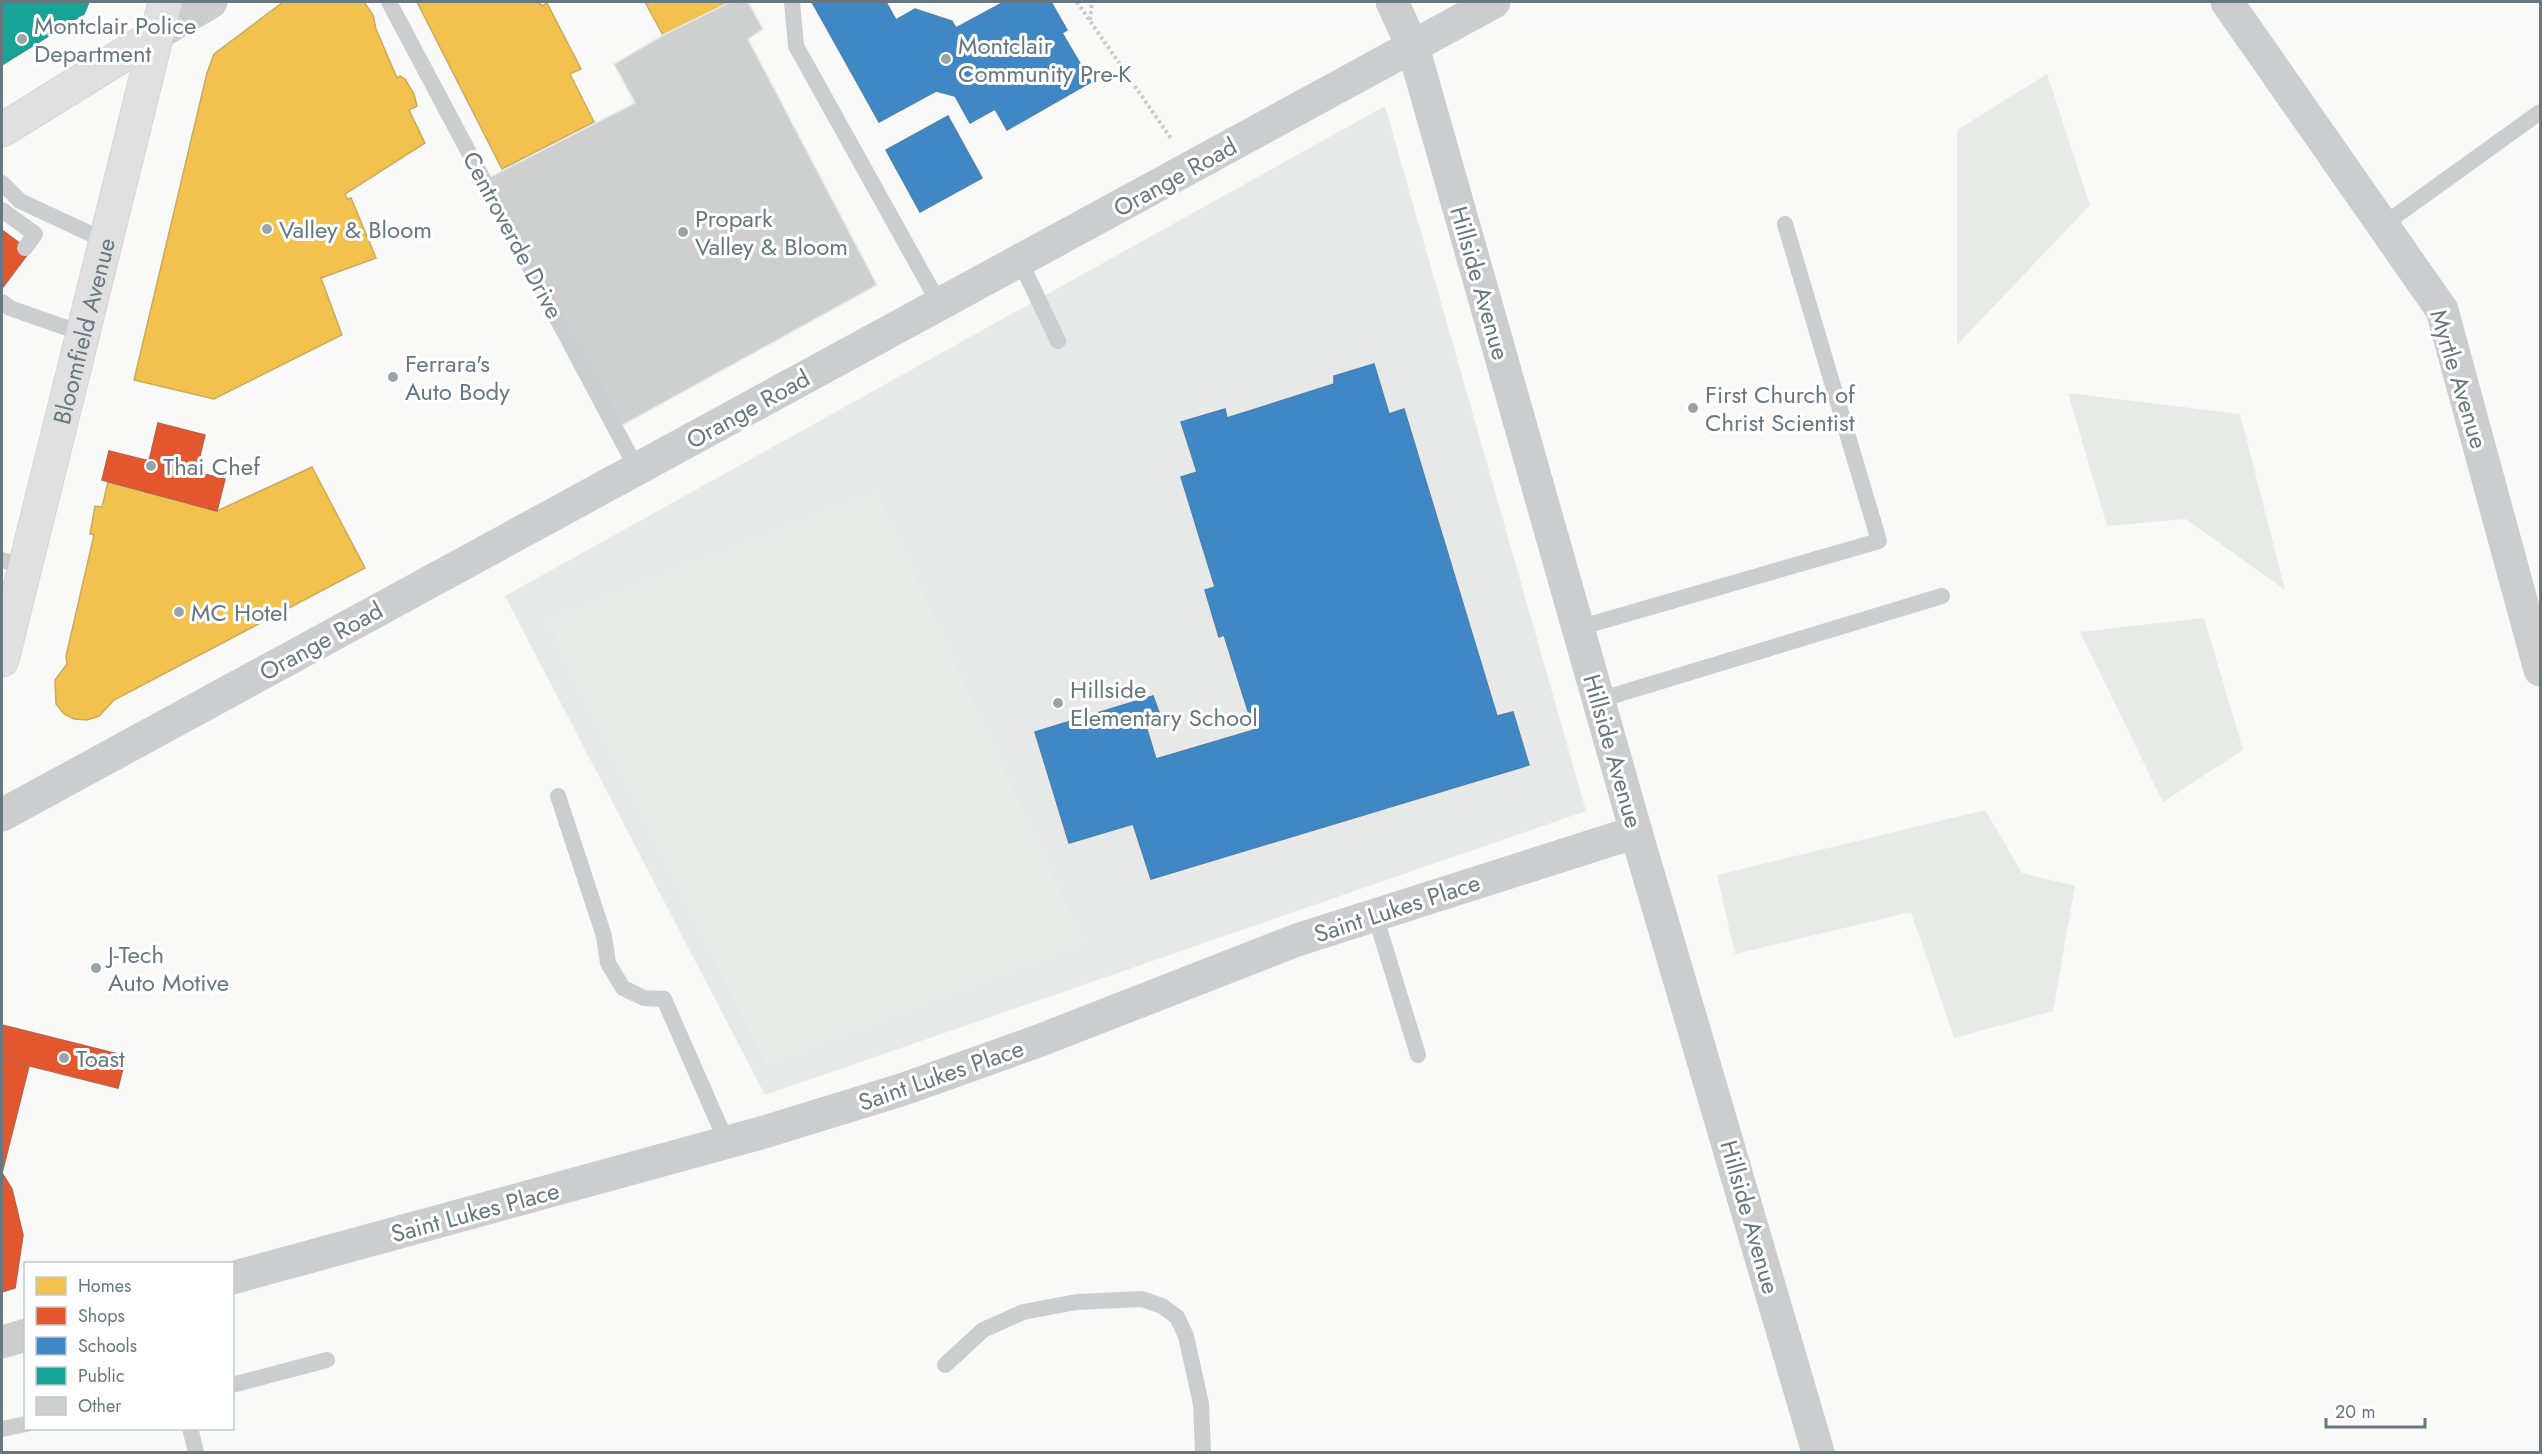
<svg xmlns="http://www.w3.org/2000/svg" width="2542" height="1454" viewBox="0 0 2542 1454" font-family="Jost,sans-serif">
<style>
.built{fill:#e7e9e8}
.green{fill:#e8eae6}
.homes{fill:#f2c14e;stroke:#c8ab5d;stroke-width:1.5}
.shops{fill:#e4572e;stroke:#be6147;stroke-width:1.5}
.schools{fill:#3f88c5;stroke:#4b83b0;stroke-width:1.5}
.public{fill:#17a398;stroke:#2f9691;stroke-width:1.5}
.building{fill:#ced0d0;stroke:#e8e8e8;stroke-width:1.5}
.lines{fill:none;stroke-linecap:round;stroke-linejoin:round}
.secondary-casing{stroke:#d4d5d6;stroke-width:35}
.primary-casing{stroke:#d4d5d5;stroke-width:35}
.path{stroke:#c9cacb;stroke-width:4;stroke-dasharray:3 3;stroke-linecap:butt}
.service{stroke:#cbcdce;stroke-width:16}
.minor{stroke:#cbcdce;stroke-width:33}
.tertiary{stroke:#cbcdce;stroke-width:33}
.secondary{stroke:#e0e0e1;stroke-width:33}
.primary{stroke:#e0e0e1;stroke-width:33}
.poi-dot{fill:#99a4aa;stroke:#fff;stroke-width:2}
.labels{text-anchor:middle;dominant-baseline:central;stroke-width:6;stroke-linejoin:round;paint-order:stroke}
.poi-label{font-size:24px;fill:#667780;stroke:#fff;text-anchor:start}
.street-label{font-size:24px;fill:#667780;stroke:#fff}
</style>
<rect width="100%" height="100%" fill="#f9f9f8"/>
<path class="built" d="M1385 106 1586 811 765 1095 505 596Z"/>
<path class="green" d="M2047 74 2090 205 1957 345V130Z
M2068 393 2240 414 2285 590 2186 519 2107 526Z
M877 491 1085 943 765 1065 546 620Z
M2204 618 2243 750 2163 802 2080 632Z
M1985 810 2022 873 2075 886 2053 1011 1954 1038 1911 912 1735 954 1717 875Z"/>
<path class="homes" d="M283 2H364L373 15 376 29 397 78 400 76 405 79 414 94 417 106 409 110 425 143 345 194 347 199 351 198 376 258 321 278 342 335 214 399 134 380 207 73 214 54Z
M417 2H539L542 6 547 3 581 69 570 74 594 122 502 169Z
M645 2H730L663 35Z
M312 467 365 568 114 700 99 716 87 720 74 719 64 714 56 704 55 680 67 664 66 656 94 535 90 534 95 506 102 507 108 482 217 511Z"/>
<path class="shops" d="M2 230 30 251 3 287 2 285Z
M158 423 205 435 196 472 225 479 217 511 102 480 109 451 149 461Z
M2 1025 126 1056 118 1088 2 1059Z
M2 1059 29 1066 2 1173 12 1189 23 1235 15 1288 2 1292Z"/>
<path class="schools" d="M812 2H886L896 20 915 9 952 21 956 28 1004 2H1051L1067 30 1062 33 1091 82 1007 130 995 109 970 123 955 96 936 91 879 122Z
M948 116 982 178 920 212 886 150Z
M1374 364 1389 414 1404 409 1497 716 1513 712 1529 765 1151 879 1133 824 1069 843 1035 732 1153 696 1160 715 1144 720 1156 759 1254 730 1224 635 1219 637 1205 590 1215 587 1181 477 1197 472 1181 422 1225 409 1227 418 1334 384V376Z"/>
<path class="public" d="M2 2H89L84 14 2 65Z"/>
<path class="building" d="M730 2H748L763 29 748 39 877 285 621 426 488 178 635 103 614 64 665 34Z"/>
<g class="lines">
<defs>
<path id="secondary" d="M2 130 157 34"/>
<g id="primary">
<path id="s1" d="M2 660 165 2"/>
</g>
</defs>
<use href="#secondary" class="secondary-casing"/>
<use href="#primary" class="primary-casing"/>
<path class="path" d="M1077 2 1172 140
M1090 20 1092 2"/>
<path class="service" d="M389 2 637 469
M792 2 796 46 940 305
M2 183 20 201 106 241
M2 210 35 234 25 248
M2383 225 2540 112
M1020 261 1058 341
M2 302 10 308 81 333
M2 560 24 566
M1578 628 1879 541 1785 224
M1599 700 1942 596
M558 796 604 936 608 963 623 988 644 998 664 999 727 1143
M1375 915 1418 1055
M945 1365 983 1330 1023 1312 1077 1302 1142 1299 1162 1306 1177 1317 1186 1336 1201 1404 1203 1452
M232 1385 327 1360
M190 1428 196 1452
M2 1429 26 1424"/>
<path class="minor" d="M2227 2 2442 310 2540 670
M232 1278 761 1133 904 1089 1041 1040 1297 940 1636 832
M2 1342 26 1335"/>
<path class="tertiary" d="M1392 2 1413 47 1636 832 1818 1452
M157 34 211 2
M2 815 1494 2"/>
<use href="#secondary" class="secondary"/>
<use href="#primary" class="primary"/>
</g>
<g class="poi-dot">
<circle cx="22" cy="39" r="6"/>
<circle cx="946" cy="59" r="6"/>
<circle cx="267" cy="229" r="6"/>
<circle cx="683" cy="232" r="6"/>
<circle cx="393" cy="377" r="6"/>
<circle cx="1693" cy="408" r="6"/>
<circle cx="151" cy="466" r="6"/>
<circle cx="179" cy="612" r="6"/>
<circle cx="1058" cy="703" r="6"/>
<circle cx="96" cy="968" r="6"/>
<circle cx="64" cy="1058" r="6"/>
</g>
<g class="labels">
<g class="poi-label">
<text x="34" y="25">Montclair Police<tspan x="34" dy="28">Department</tspan></text>
<text x="958" y="45">Montclair<tspan x="958" dy="28">Community Pre-K</tspan></text>
<text x="695" y="218">Propark<tspan x="695" dy="28">Valley &amp; Bloom</tspan></text>
<text x="279" y="229">Valley &amp; Bloom</text>
<text x="405" y="363">Ferrara's<tspan x="405" dy="28">Auto Body</tspan></text>
<text x="1705" y="394">First Church of<tspan x="1705" dy="28">Christ Scientist</tspan></text>
<text x="163" y="466">Thai Chef</text>
<text x="191" y="612">MC Hotel</text>
<text x="1070" y="689">Hillside<tspan x="1070" dy="28">Elementary School</tspan></text>
<text x="108" y="954">J-Tech<tspan x="108" dy="28">Auto Motive</tspan></text>
<text x="76" y="1058">Toast</text>
</g>
<g class="street-label">
<text transform="translate(1175 177) rotate(-29)">Orange Road</text>
<text transform="translate(513 235) rotate(62)">Centroverde Drive</text>
<text transform="translate(1480 283) rotate(74)">Hillside Avenue</text>
<text stroke="none"><textPath href="#s1" startOffset="339">Bloomfield Avenue</textPath></text>
<text transform="translate(2459 379) rotate(73)">Myrtle Avenue</text>
<text transform="translate(748 409) rotate(-29)">Orange Road</text>
<text transform="translate(321 641) rotate(-29)">Orange Road</text>
<text transform="translate(1613 751) rotate(74)">Hillside Avenue</text>
<text transform="translate(1397 908) rotate(-18)">Saint Lukes Place</text>
<text transform="translate(941 1075) rotate(-19)">Saint Lukes Place</text>
<text transform="translate(475 1212) rotate(-15)">Saint Lukes Place</text>
<text transform="translate(1750 1217) rotate(74)">Hillside Avenue</text>
</g>
</g>
<rect width="2542" height="1454" fill="none" stroke="#667780" stroke-width="6"/>
<rect x="24" y="1262" width="210" height="168" fill="#ffffff" stroke="#c2c9cc" stroke-width="1.5"/>
<rect x="36" y="1277" width="30" height="18" fill="#f2c14e" stroke="#c2c9cc" stroke-width="1.5"/>
<text x="78" y="1292" font-size="18" fill="#667780">Homes</text>
<rect x="36" y="1307" width="30" height="18" fill="#e4572e" stroke="#c2c9cc" stroke-width="1.5"/>
<text x="78" y="1322" font-size="18" fill="#667780">Shops</text>
<rect x="36" y="1337" width="30" height="18" fill="#3f88c5" stroke="#c2c9cc" stroke-width="1.5"/>
<text x="78" y="1352" font-size="18" fill="#667780">Schools</text>
<rect x="36" y="1367" width="30" height="18" fill="#17a398" stroke="#c2c9cc" stroke-width="1.5"/>
<text x="78" y="1382" font-size="18" fill="#667780">Public</text>
<rect x="36" y="1397" width="30" height="18" fill="#ced0d0" stroke="#c2c9cc" stroke-width="1.5"/>
<text x="78" y="1412" font-size="18" fill="#667780">Other</text>
<path d="M2326 1418v9h99v-9" fill="none" stroke="#667780" stroke-width="3"/>
<text x="2335" y="1418" font-size="18" fill="#667780" stroke="#ffffff" stroke-width="4.5" paint-order="stroke">20 m</text>
</svg>
